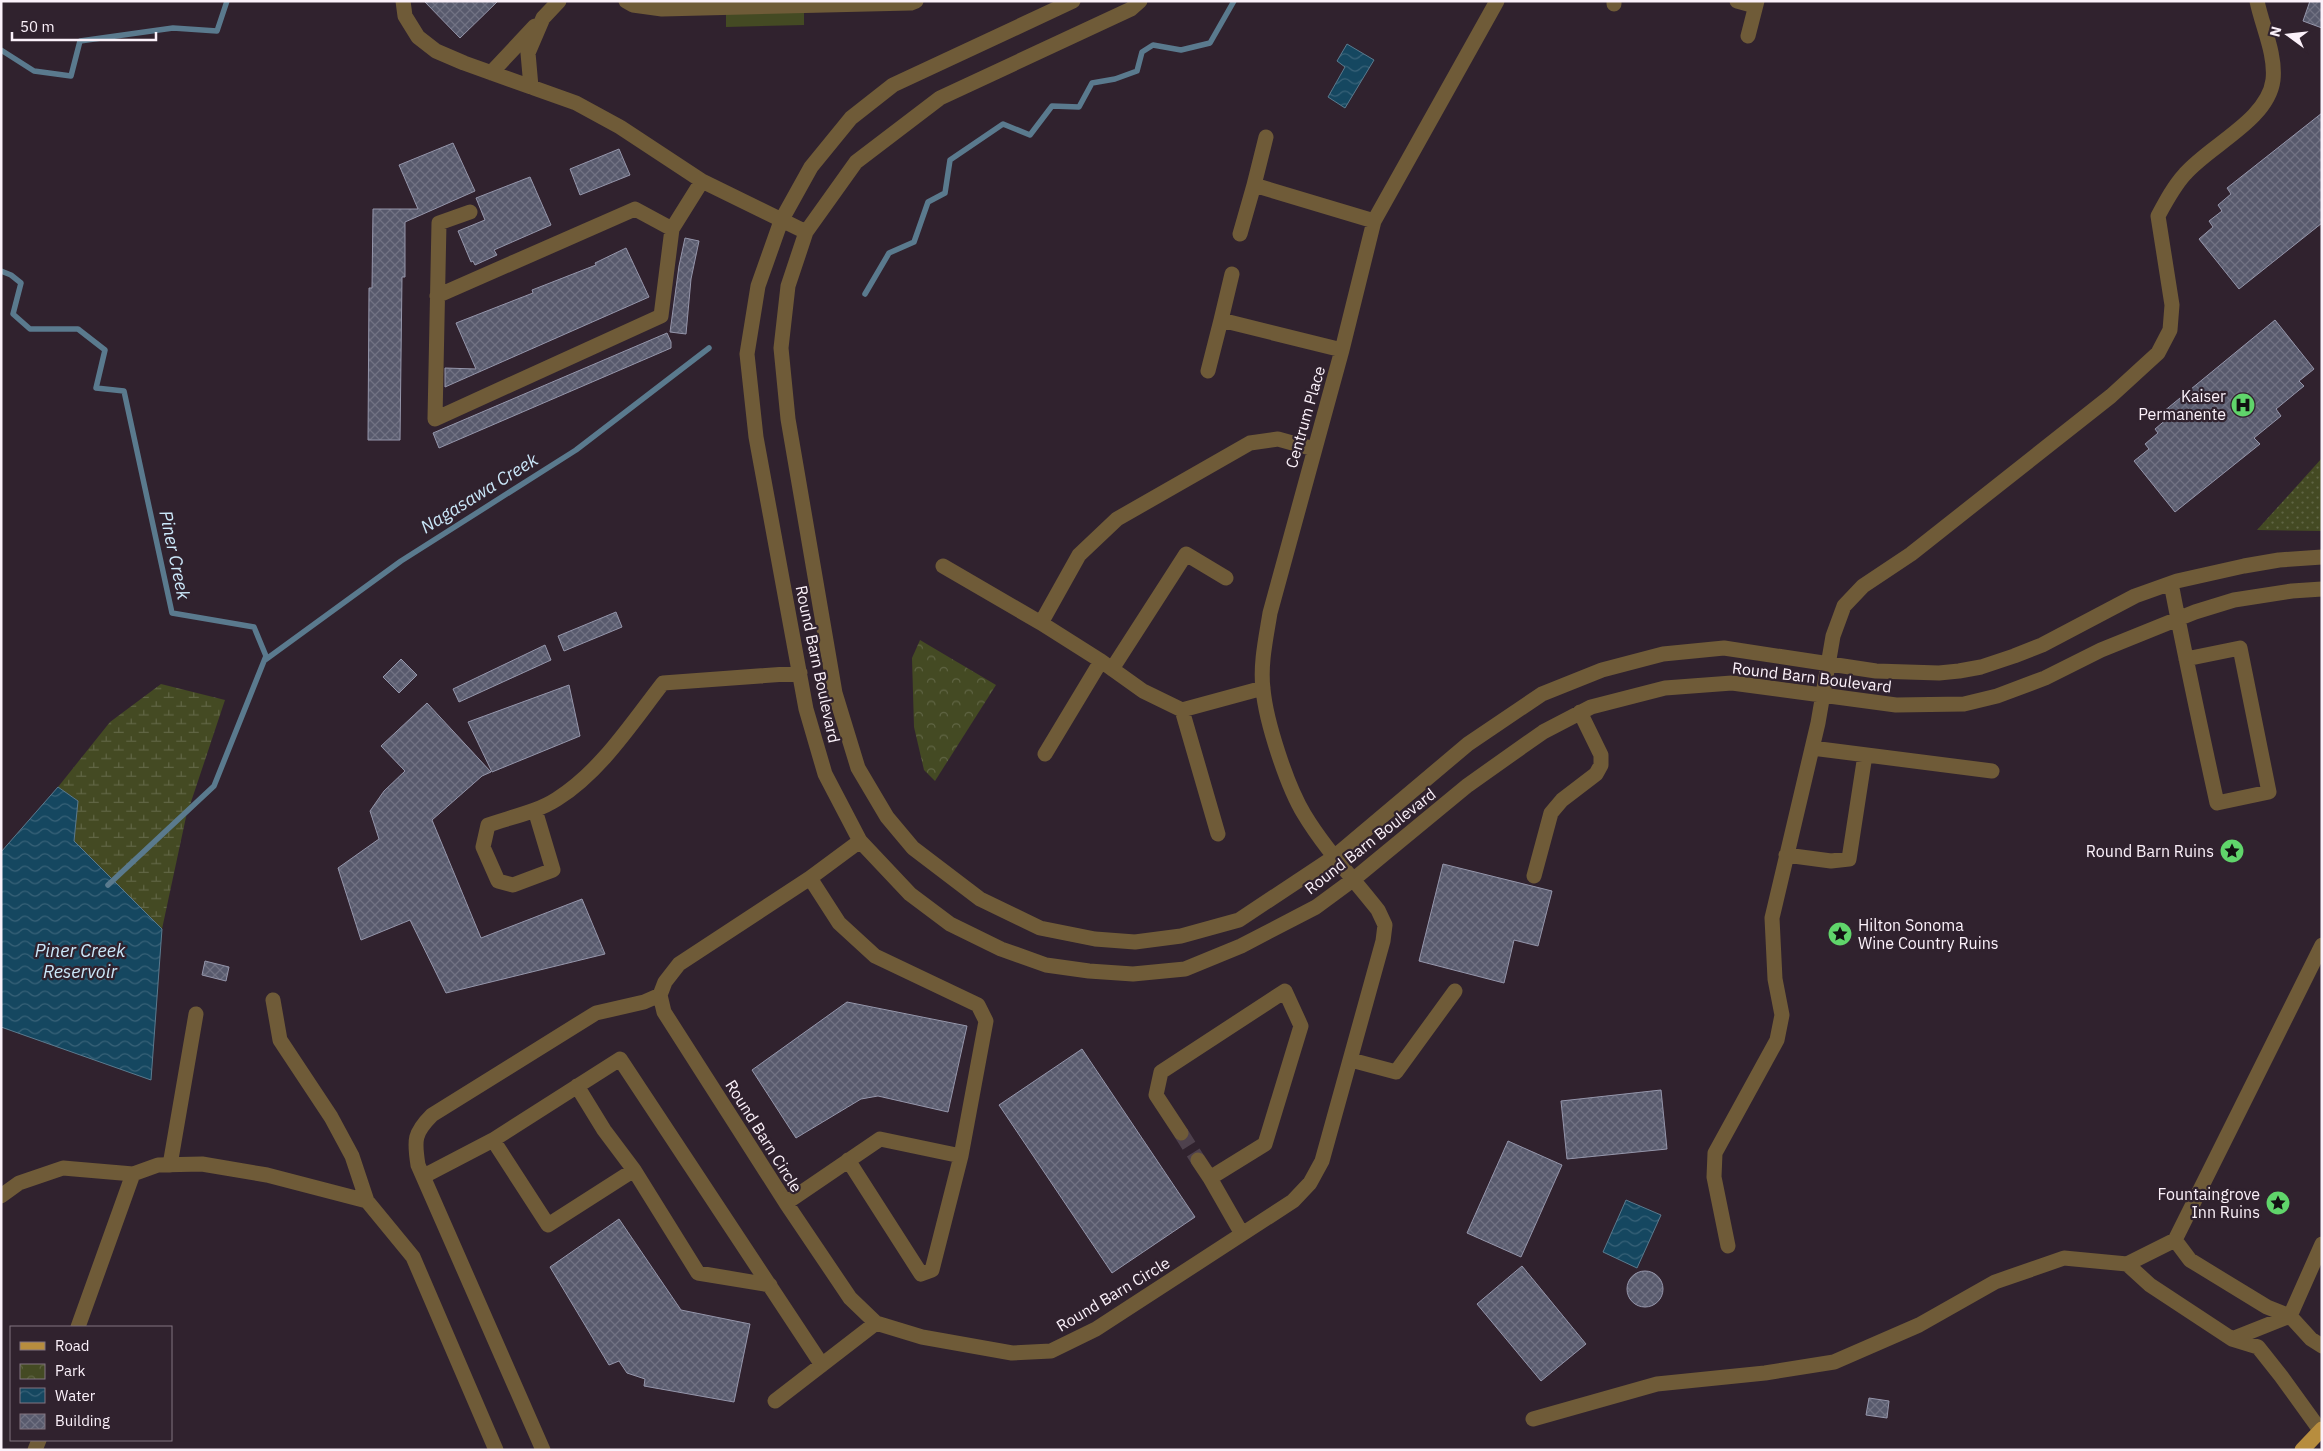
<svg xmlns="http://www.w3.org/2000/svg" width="2323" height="1451" viewBox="0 0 2323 1451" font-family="'IBM Plex Sans',sans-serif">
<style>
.grass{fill:url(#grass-dots)}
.wetland{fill:url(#wetland-marsh)}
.park{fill:url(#park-crowns)}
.pitch{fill:#444a23}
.water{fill:url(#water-waves);stroke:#5a7a8e}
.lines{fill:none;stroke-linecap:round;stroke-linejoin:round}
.stream{stroke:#5a7a8e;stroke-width:5.5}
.building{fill:url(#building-cross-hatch);stroke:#9596ab}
.minor-tunnel{stroke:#4e414d;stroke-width:15;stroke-dasharray:15 8;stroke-linecap:butt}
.minor{stroke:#6f5b38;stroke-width:15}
.major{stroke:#b78d3e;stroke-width:15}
.labels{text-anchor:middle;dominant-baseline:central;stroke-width:4.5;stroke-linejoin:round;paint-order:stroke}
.poi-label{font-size:16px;fill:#fbf1fa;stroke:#30222e;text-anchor:end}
.street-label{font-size:16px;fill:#fbf1fa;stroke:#30222e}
.water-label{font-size:18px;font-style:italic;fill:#cbe8fa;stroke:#30222e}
</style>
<defs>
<pattern id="grass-dots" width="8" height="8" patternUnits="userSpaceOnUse" patternTransform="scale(1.25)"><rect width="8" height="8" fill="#444a23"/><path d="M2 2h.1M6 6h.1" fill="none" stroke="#606544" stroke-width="1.8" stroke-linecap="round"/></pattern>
<pattern id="wetland-marsh" width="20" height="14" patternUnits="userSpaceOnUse" patternTransform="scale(1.25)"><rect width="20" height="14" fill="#444a23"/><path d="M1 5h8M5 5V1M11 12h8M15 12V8" fill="none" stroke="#606544"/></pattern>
<pattern id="park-crowns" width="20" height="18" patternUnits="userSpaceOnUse" patternTransform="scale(1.25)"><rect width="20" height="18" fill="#444a23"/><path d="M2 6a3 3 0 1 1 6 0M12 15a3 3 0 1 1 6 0" fill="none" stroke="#606544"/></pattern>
<pattern id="water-waves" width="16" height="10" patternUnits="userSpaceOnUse" patternTransform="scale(1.25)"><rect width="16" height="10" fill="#154760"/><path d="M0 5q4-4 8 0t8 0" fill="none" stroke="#386278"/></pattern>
<pattern id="building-cross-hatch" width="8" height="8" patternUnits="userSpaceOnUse" patternTransform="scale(1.25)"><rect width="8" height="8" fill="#585a6d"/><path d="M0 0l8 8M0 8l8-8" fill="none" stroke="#717283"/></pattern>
</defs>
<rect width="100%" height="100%" fill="#30222e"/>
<path class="grass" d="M2322 458V531L2257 530Z"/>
<path class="wetland" d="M161 684 225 700 186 817 162 929 74 841 78 801 58 787 110 722Z"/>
<path class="park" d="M920 640 996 685 935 781 924 770 914 727 912 658Z"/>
<path class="pitch" d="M726 1H804V25L726 27Z"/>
<path class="water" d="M1347 44 1374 60 1345 108 1328 97 1345 67 1337 61Z
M58 787 78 801 74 841 162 929 151 1080 1 1027V852Z
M1626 1200 1661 1215 1637 1268 1603 1252Z"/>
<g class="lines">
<path class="stream" d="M1 50 34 71 71 76 80 41 173 28 217 31 227 1
M1 271 11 275 21 283 13 314 30 329H78L105 350 96 388 124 391 172 613 254 627 266 656 214 786 108 885
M865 294 889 253 914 242 928 202 945 193 950 160 1003 124 1030 135 1052 106 1079 107 1092 83 1115 79 1137 71 1142 52 1153 45 1181 50 1210 43 1234 1
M265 660 401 561 576 450 709 348"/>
</g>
<path class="building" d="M424 1H498L460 38Z
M2310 1H2322V28L2303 21Z
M2322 113V223L2239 289 2199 239 2213 227 2209 221 2222 211 2218 205 2231 194 2227 188Z
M453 143 475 191 405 222V277H402L400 440H368L369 288H372L373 209H418L399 165Z
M619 149 630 175 580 195 570 169Z
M530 177 551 225 494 250 497 255 475 265 473 261 471 262 458 231 485 220 476 198Z
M685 238 699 241 691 279 686 334 670 332 679 266Z
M626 248 649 297 445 387V368L476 369 456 323 533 293 532 290 596 265 595 263Z
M2275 320 2314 369 2299 381 2304 386 2276 409 2281 416 2254 438 2260 444 2175 512 2134 461 2149 449 2145 444 2158 433 2155 429 2168 418 2163 412Z
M667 333 671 342V348L439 448 433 433Z
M616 612 622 627 564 651 558 636Z
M545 645 551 660 459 702 453 689Z
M401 659 417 675 399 693 383 677Z
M569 685 580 736 492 772 468 722Z
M427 703 491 772 482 776 432 820 481 938 582 899 605 954 446 993 410 920 361 940 338 868 379 839 370 811 384 791 405 771 381 746Z
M1443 864 1552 891 1538 946 1514 940 1504 983 1419 961Z
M205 961 229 967 226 981 202 975Z
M847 1002 967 1026 948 1112 878 1096 861 1099 796 1138 752 1070Z
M1082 1049 1195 1217 1112 1273 999 1105Z
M1661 1090 1667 1149 1567 1159 1561 1101Z
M1508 1141 1562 1165 1521 1257 1467 1233Z
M619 1219 681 1310 750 1324 734 1402 644 1386 645 1379 627 1373 619 1361 609 1365 550 1267Z
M1522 1266 1586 1344 1541 1381 1477 1304Z
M1627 1289a18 18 0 1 1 36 0a18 18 0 1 1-36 0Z
M1869 1398 1889 1401 1887 1418 1866 1415Z"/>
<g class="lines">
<path class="minor-tunnel" d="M1181 1133 1198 1160"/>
<path class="minor" d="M403 1 405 16 418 37 436 51 464 63 576 103 620 127 702 181 806 232
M626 1 633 5 662 9 911 3 916 1
M1073 1 893 85 851 118 811 167 781 221 758 286 747 354 756 437 806 709 825 774 860 841 910 894 950 924 1001 949 1046 965 1089 971 1133 974 1185 969 1241 946 1316 907 1354 879 1468 785 1543 732 1591 707 1665 688 1732 683 1896 705 1964 704 1997 696 2045 678 2101 650 2195 612 2234 600 2292 591 2322 589
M1140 1 1131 9 940 98 856 162 806 232 788 286 781 348 788 419 835 693 858 768 887 817 913 848 980 899 1040 928 1095 939 1135 942 1181 936 1239 920 1334 857 1468 744 1542 694 1602 670 1663 654 1724 648 1876 671 1939 673 1959 671 1981 667 2014 656 2042 645 2135 596 2177 581 2244 566 2279 560 2322 557
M1737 1 1755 6
M1614 4V1
M1748 36 1757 1
M491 73 535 26
M531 87 528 53 543 18 559 1
M1266 137 1254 185 1374 221
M470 212 439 223 435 419 661 316 672 229 702 181
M1240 234 1254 185
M1232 274 1221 320 1342 350
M437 296 635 209 672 229
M1208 371 1221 320
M943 566 1041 623
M2171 583C2185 657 2201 730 2217 803L2269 792 2240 648 2186 659
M1112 669 1186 554 1226 578
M1263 688 1182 710 1143 691 1101 661 1041 623 1079 555 1117 519 1250 443 1278 439 1314 449
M1182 710 1218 834
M1812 748 1992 771
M1045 754 1101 661
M535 810 553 870 513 885 498 881 483 847 488 825C511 817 537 812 557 799 601 771 631 724 663 683L800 673
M860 841 810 878 679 964 665 982 660 995 664 1012 786 1203 850 1298 876 1323 922 1337 1012 1353 1051 1351 1096 1329 1293 1201 1310 1183 1322 1161 1383 941 1385 925 1378 910C1353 878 1325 849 1304 814 1287 786 1266 722 1263 689 1260 664 1266 638 1270 613L1342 350 1374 221 1497 1
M1786 855 1831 861 1849 859 1865 755
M1534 876 1551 813 1562 800 1596 774 1601 765V755L1580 712
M810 878 839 923 875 956 978 1005 986 1021 961 1156
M273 1000 280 1040 331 1117 352 1156 367 1201
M1351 1060 1396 1072 1455 991
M577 1086 604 1130 634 1170
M1181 1133 1156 1095 1161 1072 1285 991 1301 1026 1265 1144 1210 1178 1242 1234
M493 1140 548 1225 634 1170 698 1273 770 1285
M1198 1160 1210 1178
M170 1165 196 1014
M424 1176 493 1140 620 1059 822 1365
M1 1196 19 1183 63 1168 133 1174 158 1165 202 1164 267 1175 367 1201 413 1257 496 1450
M786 1203 880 1139 961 1156 932 1270 921 1274 848 1160
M2175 1240 2190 1260 2267 1307 2290 1316 2322 1244
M1728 1246 1714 1177 1715 1153 1777 1040 1782 1015 1775 979 1772 918 1818 723 1833 636 1844 606 1863 586 1911 554 2111 396 2158 353 2170 330 2172 305 2158 216C2166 201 2174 186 2185 174 2210 145 2268 120 2273 80 2276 54 2262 26 2257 1
M2127 1264 2175 1240 2322 945
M78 1327 133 1174
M2232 1339 2290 1316 2311 1339 2322 1346
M775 1401 876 1323
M1533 1419 1657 1384 1765 1373 1834 1362 1919 1325 1995 1282 2064 1258 2127 1264 2150 1285 2232 1339 2258 1347 2281 1376 2320 1430
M35 1450 39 1440
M543 1450 418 1165C414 1140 414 1133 432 1115L596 1013 644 1002 660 995"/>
<path class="major" d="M2302 1450 2322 1429"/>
</g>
<defs>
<symbol id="hospital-disc" viewBox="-11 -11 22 22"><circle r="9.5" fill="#60d56b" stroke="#30222e"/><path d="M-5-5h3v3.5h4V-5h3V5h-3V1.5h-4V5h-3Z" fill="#111"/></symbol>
<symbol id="sight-disc" viewBox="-11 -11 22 22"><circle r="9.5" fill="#60d56b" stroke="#30222e"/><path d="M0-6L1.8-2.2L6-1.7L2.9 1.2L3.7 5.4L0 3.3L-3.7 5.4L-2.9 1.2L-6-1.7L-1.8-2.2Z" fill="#111"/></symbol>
</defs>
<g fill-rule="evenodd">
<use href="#hospital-disc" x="2229" y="391" width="28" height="28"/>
<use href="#sight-disc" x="2218" y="837" width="28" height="28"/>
<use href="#sight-disc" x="1826" y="920" width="28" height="28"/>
<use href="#sight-disc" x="2264" y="1189" width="28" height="28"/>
</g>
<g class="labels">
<g class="poi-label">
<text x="2226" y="396">Kaiser<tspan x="2226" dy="18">Permanente</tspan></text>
<text x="2214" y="851">Round Barn Ruins</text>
<text x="1858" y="925" text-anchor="start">Hilton Sonoma<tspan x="1858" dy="18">Wine Country Ruins</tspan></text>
<text x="2260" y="1194">Fountaingrove<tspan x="2260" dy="18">Inn Ruins</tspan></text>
</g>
<g class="street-label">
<text transform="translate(1305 417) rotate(-74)">Centrum Place</text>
<text transform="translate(818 664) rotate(78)">Round Barn Boulevard</text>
<text transform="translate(1812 677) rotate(7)">Round Barn Boulevard</text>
<text transform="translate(1370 841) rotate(-38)">Round Barn Boulevard</text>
<text transform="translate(764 1136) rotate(58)">Round Barn Circle</text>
<text transform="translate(1113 1294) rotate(-31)">Round Barn Circle</text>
</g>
<g class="water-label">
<text transform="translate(479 493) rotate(-32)">Nagasawa Creek</text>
<text transform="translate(175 555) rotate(78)">Piner Creek</text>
<text x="80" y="950">Piner Creek<tspan x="80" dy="21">Reservoir</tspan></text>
</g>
</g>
<rect width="2323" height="1451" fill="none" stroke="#fbf1fa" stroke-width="5"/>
<rect x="10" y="1326" width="162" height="115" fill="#30222e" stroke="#817580"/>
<rect x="20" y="1342" width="25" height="8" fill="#b78d3e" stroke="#817580"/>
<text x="55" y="1351" font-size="15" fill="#fbf1fa">Road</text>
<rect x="20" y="1364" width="25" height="15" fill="url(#park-crowns)" stroke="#817580"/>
<text x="55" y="1376" font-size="15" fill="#fbf1fa">Park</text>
<rect x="20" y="1388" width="25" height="15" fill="url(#water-waves)" stroke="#817580"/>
<text x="55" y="1401" font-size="15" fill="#fbf1fa">Water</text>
<rect x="20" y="1414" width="25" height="15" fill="url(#building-cross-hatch)" stroke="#817580"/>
<text x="55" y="1426" font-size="15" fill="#fbf1fa">Building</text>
<g transform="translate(2288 35) rotate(285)" stroke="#30222e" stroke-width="4" paint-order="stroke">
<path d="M0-4L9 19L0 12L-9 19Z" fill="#fbf1fa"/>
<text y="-8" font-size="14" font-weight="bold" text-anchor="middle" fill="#fbf1fa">N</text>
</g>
<path d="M12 32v8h144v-8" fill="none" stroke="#fbf1fa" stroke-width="2.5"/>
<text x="20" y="32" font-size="15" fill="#fbf1fa" stroke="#30222e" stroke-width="4" paint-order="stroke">50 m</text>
</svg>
